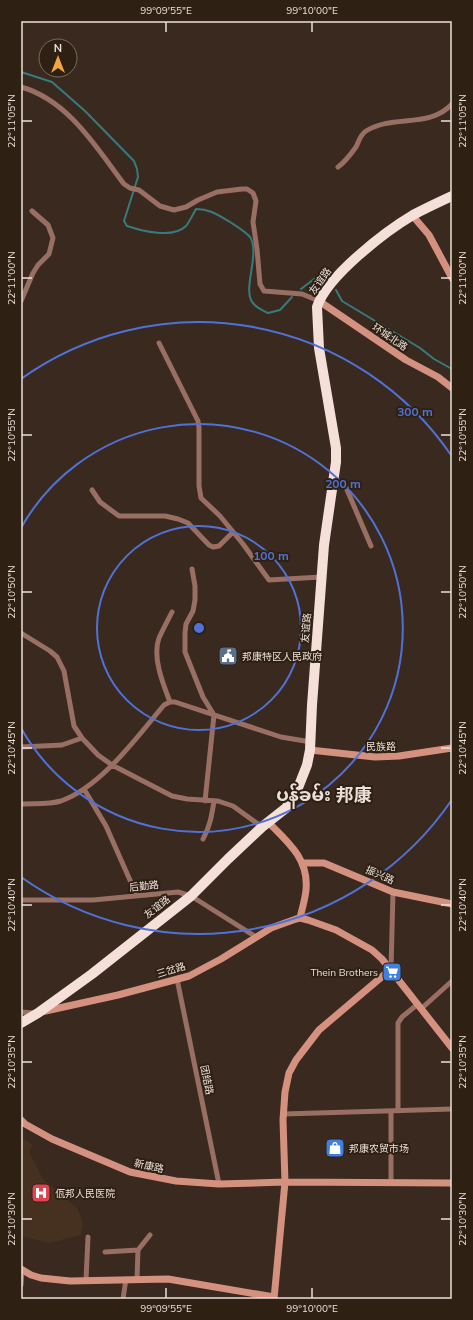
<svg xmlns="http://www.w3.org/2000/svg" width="473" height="1320" viewBox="0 0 473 1320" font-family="Mulish,'Noto Sans SC','Noto Sans Myanmar',sans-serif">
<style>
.built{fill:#463120}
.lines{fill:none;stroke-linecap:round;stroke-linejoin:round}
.stream{stroke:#387b7e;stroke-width:2}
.street{stroke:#996e63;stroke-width:5}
.secondary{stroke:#d59180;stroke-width:7}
.highway{stroke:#f5dfd9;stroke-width:10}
.ticks{fill:none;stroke:#ebe0d9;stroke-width:1.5}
.ring{fill:none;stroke:#5072d8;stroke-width:2}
.labels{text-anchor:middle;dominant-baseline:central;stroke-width:4;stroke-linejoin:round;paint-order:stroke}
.street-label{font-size:10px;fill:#ebe0d9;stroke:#2f2014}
.poi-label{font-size:10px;fill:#ebe0d9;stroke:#2f2014;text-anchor:start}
.town-label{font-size:18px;font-weight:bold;fill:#ebe0d9;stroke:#2f2014}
.centre{fill:#5072d8;stroke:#2f2014;stroke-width:2}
.ring-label{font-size:12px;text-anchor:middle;font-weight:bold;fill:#5072d8;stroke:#2f2014;stroke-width:4;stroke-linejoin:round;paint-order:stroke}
.neatline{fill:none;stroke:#ebe0d9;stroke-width:1.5}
.ticks-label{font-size:10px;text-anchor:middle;fill:#ebe0d9}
</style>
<rect width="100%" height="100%" fill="#39291e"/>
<path class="built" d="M21 1137 33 1145 29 1152 43 1179 77 1208 83 1223 81 1235 49 1243 21 1236Z"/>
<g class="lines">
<path class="stream" d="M21 72 52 82 85 111 134 161 137 169 138 177 124 221 127 226C142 231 173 239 186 226 190 221 193 214 196 209 210 209 218 215 230 222 236 226 245 231 250 237 260 252 244 286 251 300 254 307 262 310 268 313L280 310 292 297
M301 289 314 279 318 278
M336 290 342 301 420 348 434 359 452 369"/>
<path class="street" d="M21 87C68 100 96 147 124 184L130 188 139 190 160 206 174 210 186 207 198 200 217 192 242 189H247L253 193 256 201 253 222 257 249 260 284 264 291 302 294 319 301
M338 167C345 162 351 154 356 147 359 141 360 135 366 131 393 114 429 129 452 104
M21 301 33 273 38 265 49 254 53 238 48 225 32 211
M159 343 198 421 199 428V486L201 498 220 516 243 544 269 580 321 577
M333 481 345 485 371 546
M92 490 100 502 119 516H165L178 519 188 523 209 545 213 547 219 546 233 532
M192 569 195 586V600L193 611 186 624 185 633V652L203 697 214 715 205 801
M21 633 50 651 57 657 64 671 74 726 82 738 98 755 112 765 172 796 187 799 218 801 233 806 262 827
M170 702C163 684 152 657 159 638 163 629 168 620 172 612
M21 747 62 745 82 738
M84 789 106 826 137 896
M21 804C34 803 48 805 61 801 101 787 137 737 164 705L170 702H175L281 737 311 742
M203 839C210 827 212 814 214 801
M21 900H93L178 892 191 896 256 937
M391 969 393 892
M177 979 219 1184
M422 1008 452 981
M21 1012 34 1013
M391 1111V1183
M398 1111V1023L402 1017 418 1004
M283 1114 452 1109
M105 1252 138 1250 150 1235
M137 1279 138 1250
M86 1280 88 1237
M21 1285 22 1270
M123 1299 126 1279"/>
<path class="secondary" d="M412 215 429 235 452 278
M319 301 406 360 438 377 452 388
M310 750 375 757 399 756 452 748
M268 822C288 842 309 859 306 890 305 900 302 909 300 918
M303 863H324L393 892 452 904
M41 1012 118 995 189 976 221 959 271 928 296 919 300 918 308 920 336 930 372 950 382 959 452 1048
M21 1120 25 1124 52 1139 130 1172 176 1181 219 1184 285 1182 452 1183
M21 1269 31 1275 41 1278 70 1281 168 1279 274 1297
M274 1299 285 1182 283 1120 285 1092 289 1073 296 1060 319 1030 391 969"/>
<path class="highway" d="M21 1023 38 1013 92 974 191 896 228 859 262 827 286 808 296 793 307 765 310 750 312 705 324 545 336 462V448L319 348 317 307C327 276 386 231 413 215 426 208 439 202 452 196"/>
</g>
<path class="ticks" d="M166 22V32M312 22V32M22 121H32M441 121H451M22 278H32M441 278H451M22 435H32M441 435H451M22 592H32M441 592H451M22 748H32M441 748H451M22 905H32M441 905H451M22 1062H32M441 1062H451M22 1219H32M441 1219H451M166 1288V1298M312 1288V1298"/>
<g class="ring">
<circle cx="199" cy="628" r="102"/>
<path d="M21 528A204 204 0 1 1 21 728"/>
<path d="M451 801A306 306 0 0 1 21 877M21 379A306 306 0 0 1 451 455"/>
</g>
<defs>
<symbol id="civic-square" viewBox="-11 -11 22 22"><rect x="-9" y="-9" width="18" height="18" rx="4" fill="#5c6f8a" stroke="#2f2014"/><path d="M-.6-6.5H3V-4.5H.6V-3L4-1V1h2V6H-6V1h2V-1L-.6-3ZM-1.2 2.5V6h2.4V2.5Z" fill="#fff"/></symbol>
<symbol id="supermarket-square" viewBox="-11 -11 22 22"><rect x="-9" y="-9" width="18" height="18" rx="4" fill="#3f7fe0" stroke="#2f2014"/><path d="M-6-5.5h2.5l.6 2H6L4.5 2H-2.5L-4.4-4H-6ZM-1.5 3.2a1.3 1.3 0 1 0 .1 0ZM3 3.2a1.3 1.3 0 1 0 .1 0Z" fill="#fff"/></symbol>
<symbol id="shop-square" viewBox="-11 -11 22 22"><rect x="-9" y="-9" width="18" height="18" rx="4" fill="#3f7fe0" stroke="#2f2014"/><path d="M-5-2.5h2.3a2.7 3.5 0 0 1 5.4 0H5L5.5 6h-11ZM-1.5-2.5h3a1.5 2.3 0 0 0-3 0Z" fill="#fff"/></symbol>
<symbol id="hospital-square" viewBox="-11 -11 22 22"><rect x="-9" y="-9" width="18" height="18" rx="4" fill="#e0444e" stroke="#2f2014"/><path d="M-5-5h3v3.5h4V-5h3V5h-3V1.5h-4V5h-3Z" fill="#fff"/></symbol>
</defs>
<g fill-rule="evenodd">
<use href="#civic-square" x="217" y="645" width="22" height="22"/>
<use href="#supermarket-square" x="381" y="961" width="22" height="22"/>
<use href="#shop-square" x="324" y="1137" width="22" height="22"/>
<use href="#hospital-square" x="30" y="1182" width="22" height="22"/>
</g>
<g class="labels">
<g class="street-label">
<text transform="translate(320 281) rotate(-54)">友谊路</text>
<text transform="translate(390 337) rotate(34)">环城北路</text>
<text transform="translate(306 628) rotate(-85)">友谊路</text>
<text x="381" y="746">民族路</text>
<text transform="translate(380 875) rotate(23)">振兴路</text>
<text transform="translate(144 886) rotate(-6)">后勤路</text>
<text transform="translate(157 907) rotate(-38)">友谊路</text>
<text transform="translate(171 970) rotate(-17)">三岔路</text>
<text transform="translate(207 1080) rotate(78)">团结路</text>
<text transform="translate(149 1166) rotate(12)">新康路</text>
</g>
<g class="poi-label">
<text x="242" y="656">邦康特区人民政府</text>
<text x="378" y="972" text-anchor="end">Thein Brothers</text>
<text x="349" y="1148">邦康农贸市场</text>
<text x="55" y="1193">佤邦人民医院</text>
</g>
<g class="town-label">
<text x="324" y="794">ပန်ခမ်း 邦康</text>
</g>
</g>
<circle cx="199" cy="628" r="6" class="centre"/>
<g class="ring-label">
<text x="415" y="416">300 m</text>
<text x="343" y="488">200 m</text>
<text x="271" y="560">100 m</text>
</g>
<rect width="473" height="1320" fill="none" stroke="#2f2014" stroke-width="44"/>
<g transform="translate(58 58)"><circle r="19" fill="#2f2014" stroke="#7a6d63"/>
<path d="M0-3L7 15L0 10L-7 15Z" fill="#f2a541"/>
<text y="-6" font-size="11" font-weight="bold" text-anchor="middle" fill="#ebe0d9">N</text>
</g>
<rect x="22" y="22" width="429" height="1276" class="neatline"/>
<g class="ticks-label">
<text x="166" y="14">99°09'55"E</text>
<text x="312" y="14">99°10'00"E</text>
<text transform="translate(11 121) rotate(-90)" y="4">22°11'05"N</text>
<text transform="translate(462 121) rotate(-90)" y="4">22°11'05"N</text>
<text transform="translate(11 278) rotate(-90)" y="4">22°11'00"N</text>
<text transform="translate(462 278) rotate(-90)" y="4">22°11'00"N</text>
<text transform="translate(11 435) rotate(-90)" y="4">22°10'55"N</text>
<text transform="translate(462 435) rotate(-90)" y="4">22°10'55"N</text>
<text transform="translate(11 592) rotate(-90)" y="4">22°10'50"N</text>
<text transform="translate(462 592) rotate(-90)" y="4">22°10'50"N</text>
<text transform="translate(11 748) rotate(-90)" y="4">22°10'45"N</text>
<text transform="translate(462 748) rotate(-90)" y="4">22°10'45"N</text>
<text transform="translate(11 905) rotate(-90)" y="4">22°10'40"N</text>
<text transform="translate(462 905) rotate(-90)" y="4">22°10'40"N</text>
<text transform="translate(11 1062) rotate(-90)" y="4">22°10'35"N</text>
<text transform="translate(462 1062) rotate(-90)" y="4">22°10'35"N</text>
<text transform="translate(11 1219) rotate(-90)" y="4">22°10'30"N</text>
<text transform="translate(462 1219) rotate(-90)" y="4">22°10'30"N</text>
<text x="166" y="1312">99°09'55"E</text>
<text x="312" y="1312">99°10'00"E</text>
</g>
</svg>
